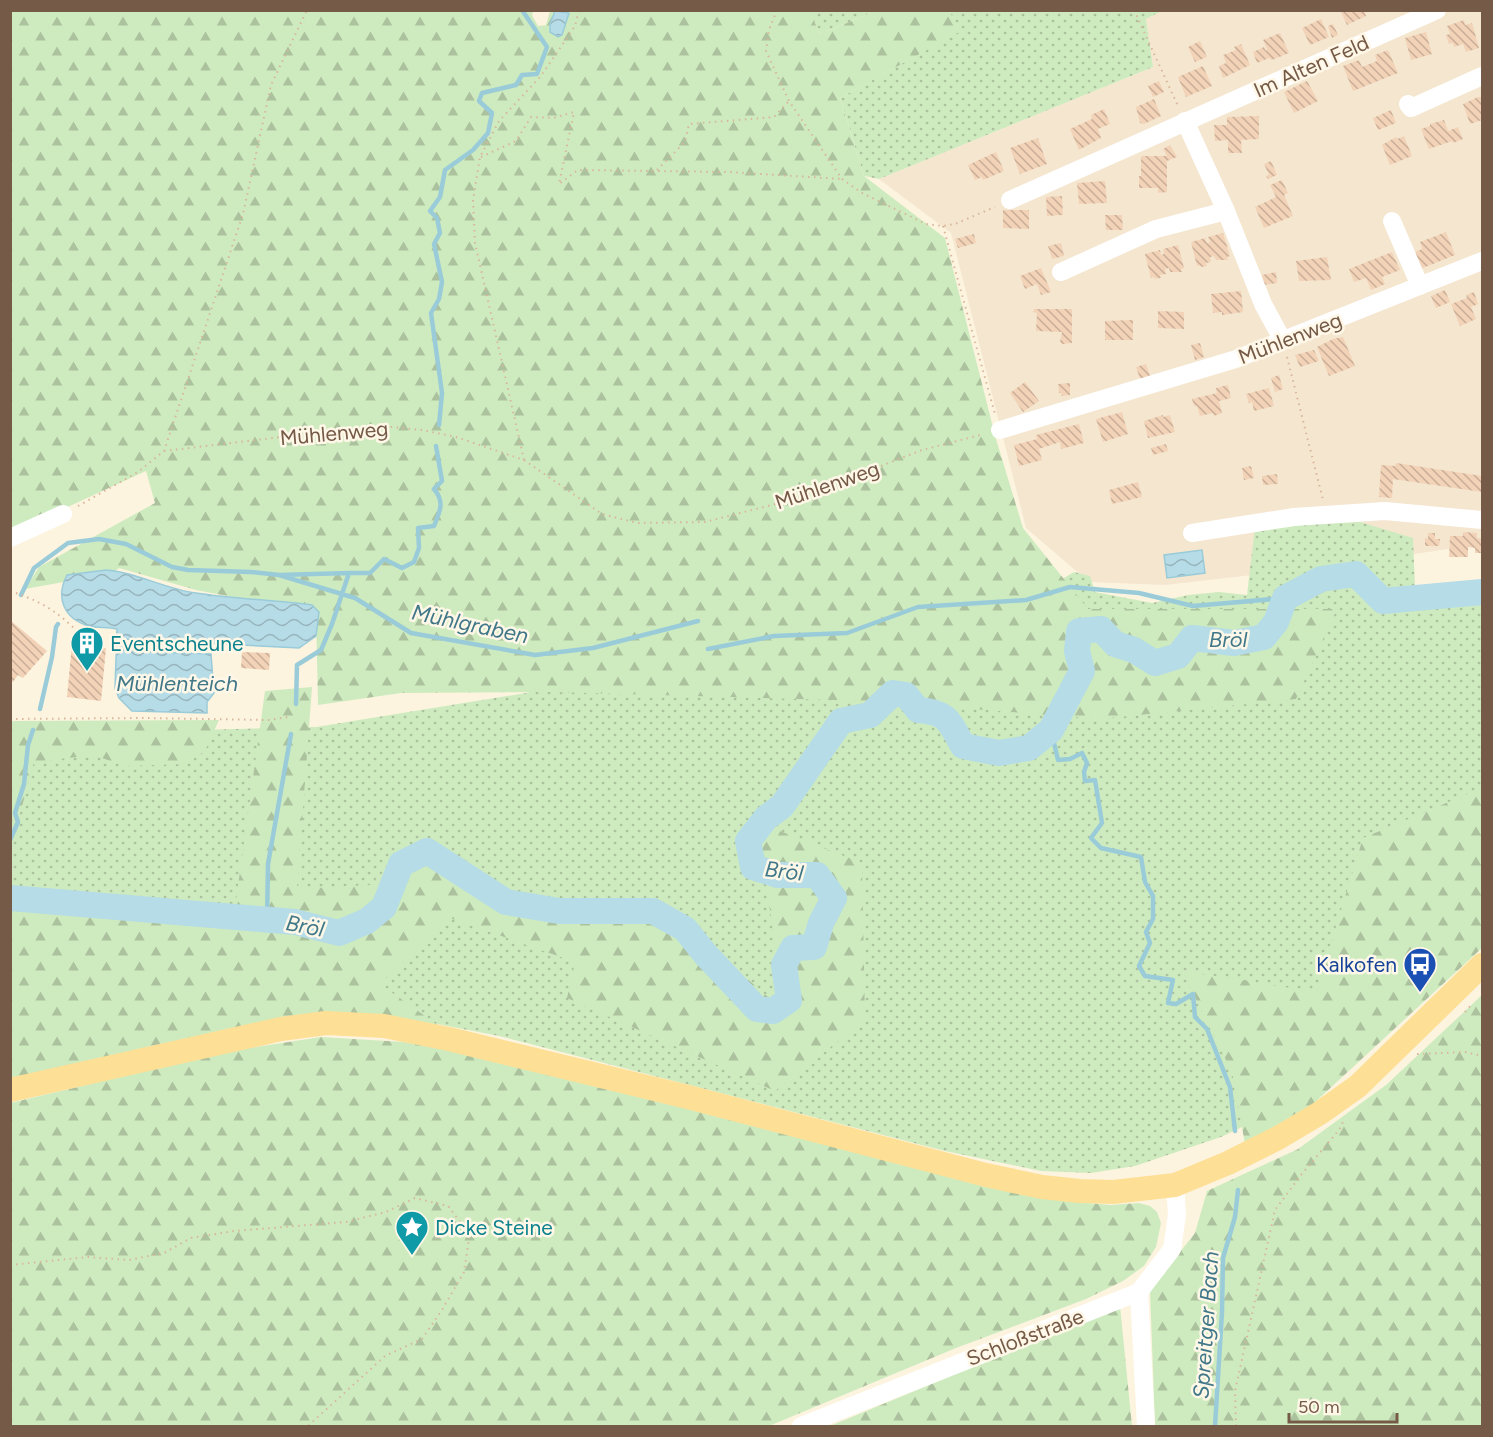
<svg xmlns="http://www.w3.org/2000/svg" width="1493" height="1437" viewBox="0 0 1493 1437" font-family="Figtree,sans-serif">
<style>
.residential{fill:#f5e6cf}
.grass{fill:url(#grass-dots)}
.forest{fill:url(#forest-firs)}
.water{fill:url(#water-waves);stroke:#9acbd9;stroke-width:1.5}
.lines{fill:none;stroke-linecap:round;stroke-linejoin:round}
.stream{stroke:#9acbd9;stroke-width:4.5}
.river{stroke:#b5dce7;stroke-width:26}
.building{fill:url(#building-back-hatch)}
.path{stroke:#d8b69b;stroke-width:2;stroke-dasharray:1.5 4.5;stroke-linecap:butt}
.minor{stroke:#fff;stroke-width:18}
.major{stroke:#fedf96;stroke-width:24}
.labels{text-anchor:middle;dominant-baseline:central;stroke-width:5;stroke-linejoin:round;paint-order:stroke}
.street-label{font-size:21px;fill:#755a47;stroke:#fff7e7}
.culture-label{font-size:21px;fill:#0d838f;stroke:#fff7e7;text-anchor:start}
.transit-label{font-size:21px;fill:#164399;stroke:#fff7e7;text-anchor:end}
.water-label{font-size:22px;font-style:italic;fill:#407889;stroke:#fff7e7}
</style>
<defs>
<pattern id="grass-dots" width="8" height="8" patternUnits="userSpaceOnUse" patternTransform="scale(1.5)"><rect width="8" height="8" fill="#ceebbf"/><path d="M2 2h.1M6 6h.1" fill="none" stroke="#acc19d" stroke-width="1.8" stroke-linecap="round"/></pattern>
<pattern id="forest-firs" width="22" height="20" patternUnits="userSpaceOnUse" patternTransform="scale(1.5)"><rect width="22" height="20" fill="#ceebbf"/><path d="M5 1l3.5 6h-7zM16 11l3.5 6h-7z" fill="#acc19d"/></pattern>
<pattern id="water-waves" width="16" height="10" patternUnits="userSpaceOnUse" patternTransform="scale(1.5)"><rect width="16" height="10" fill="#b5dce7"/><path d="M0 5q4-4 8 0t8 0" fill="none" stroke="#98b5bd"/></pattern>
<pattern id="building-back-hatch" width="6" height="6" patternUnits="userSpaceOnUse" patternTransform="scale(1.5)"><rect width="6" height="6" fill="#f3d3b7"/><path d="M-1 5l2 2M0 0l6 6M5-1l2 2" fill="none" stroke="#c9ae97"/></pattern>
</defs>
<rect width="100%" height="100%" fill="#fdf4e0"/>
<path class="residential" d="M1162 11H1482V546L1473 545 1350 564 1165 585 1089 582 1026 528 951 233 879 179 1153 67 1146 19Z"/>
<path class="grass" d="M809 11H876L820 34Z
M949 11H1162L1146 19 1153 67 879 179 864 176 840 98 960 31Z
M1360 522 1413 538 1415 587 1462 588 1482 584V930L1278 1110 1221 1137 1135 1166 1091 1173 1041 1171 945 1151 499 1036 391 1015 11 1079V727L194 730 316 727 526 693 591 675 1052 585 1074 572 1090 576 1095 592 1152 603 1188 595 1219 592 1247 595 1255 527Z"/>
<path class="forest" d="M534 10 532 15 538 26 546 25 550 11 809 10 820 34 876 11H949L961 31 840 98 864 176 945 238 996 439 1023 528 1088 609H1337L1296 699 1099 719 872 701 554 692 401 693 318 705 316 613 196 590 119 568 110 576 91 577 25 589 39 567 155 503 146 471 11 533V11Z
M312 687 297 889 370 885 401 855 538 898 662 904 785 1012 757 822 862 863 865 1020 775 1091 567 998 575 962 450 918 380 984 446 1031 384 1021 11 1082 10 913 234 915 265 691Z
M219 720 205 751 186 764 124 766 94 755 34 762 11 847V721Z
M1482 788V948L1313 1104 1245 1144 1232 1072 1182 971 1316 992 1363 838Z
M1482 995V1426H1155L1150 1290 1195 1233 1207 1191 1298 1149 1386 1085Z
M321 1037 404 1042 455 1048 1045 1199 1110 1205 1139 1203 1150 1206 1157 1212 1161 1223 1156 1247 1144 1266 1123 1281 1086 1299 956 1348 769 1426H11L10 1103 229 1051Z
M1120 1306 1132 1426H830Z"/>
<path class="water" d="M555 11 569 13 562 35 558 37 550 32V24Z
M1202 550 1205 573 1167 578 1164 555Z
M106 570C136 572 165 589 196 593 235 599 274 600 312 605L319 612 316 636 299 648 126 639 125 651 211 654 214 693 207 702V713L132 711 119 698 115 688 117 629C108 627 97 628 89 626 64 619 55 598 67 575Z"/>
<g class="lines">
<path class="stream" d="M439 425 442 393 431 313 439 299 442 282 434 244 440 233 437 218 430 211 440 197 445 170 473 150 488 133 492 113 479 101 482 93 516 85 522 75 537 74 547 47 522 10
M279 575 355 598 411 633 535 655 593 648 698 621
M21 595 34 568 68 543 99 539 126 544 172 567 188 570 251 572 279 575 349 573
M708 649 774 636 847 633 918 607 1026 600 1070 587 1139 593 1193 606 1285 598
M296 704 297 665 321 650 332 624 349 573H370L384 559 402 568 414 562 419 548 418 528 434 526C440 511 445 502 434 489L442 481 436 446
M40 709 52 657 56 627 58 624
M1051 730 1058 760 1070 759 1082 753 1087 763 1084 772 1085 781 1095 780 1102 823 1091 838 1101 848 1141 857 1145 882 1153 896V919L1146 932 1150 943 1139 966 1145 976 1173 980 1168 1003 1176 1004 1193 994 1195 1017 1207 1029 1230 1087 1235 1131
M10 840 18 822 15 813 24 784 28 745 33 730
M267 921 268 864 291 734
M1215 1426 1222 1312 1223 1258 1235 1217 1238 1190"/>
<path class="river" d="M10 898 295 922 339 933 367 921 384 907 401 864 427 851 506 902 559 911H653L685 929 706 955 757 1009 773 1011 789 1000 784 965 793 948 814 947 821 923 834 898 817 875H778L753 867 748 841 766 818 782 806 841 721 870 715 893 693 906 695 918 710C948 712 949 721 963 746L999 753 1029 748 1051 730 1082 671 1077 651 1079 631 1101 629 1115 644 1134 650 1155 663 1178 656 1192 638 1234 643 1264 637 1276 622 1285 598 1321 579 1356 574 1383 601 1482 592"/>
</g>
<path class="building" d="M1340 10H1364L1366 16 1347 25Z
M1321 19 1329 37 1310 45 1302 28Z
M1464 20 1465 25 1472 23 1479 48 1466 52 1463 44 1454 47 1453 43 1449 44 1446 35 1450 34 1447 26Z
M1333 24 1338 35 1332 38 1328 26Z
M1426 32 1432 54 1411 60 1405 38Z
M1280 33 1289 53 1272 60 1269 58 1257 63 1253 52 1264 47 1266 51 1267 49 1263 40Z
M1200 41 1207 57 1195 62 1188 47Z
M1241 44 1250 65 1223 78 1219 66 1226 63 1223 55 1236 50 1234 47Z
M1388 50 1398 73 1353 91 1343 66 1359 60 1362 67 1377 61 1375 55Z
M1203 66 1212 86 1186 97 1178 77Z
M1159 81 1164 92 1153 97 1148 86Z
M1307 81 1318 101 1294 113 1284 92Z
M1478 97H1482V120L1470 124 1463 104Z
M1154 99 1161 116 1144 124 1140 123 1136 107Z
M1104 109 1110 124 1098 129 1101 138 1079 150 1070 129 1092 119 1091 115Z
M1391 110 1396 123 1378 130 1373 118Z
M1259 116V139L1241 140 1242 153H1228V140L1215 141 1214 125H1227V117Z
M1444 120 1448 131 1458 127 1463 139 1453 143 1452 141 1429 149 1421 129 1430 126V124Z
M1404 136 1412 156 1390 165 1382 145 1396 137 1397 139Z
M1038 138 1047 164 1020 174 1010 148Z
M1170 145 1177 157 1167 161V192L1158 193V188H1139V176H1141V156H1167L1163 149Z
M996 152 1004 171 983 180 982 177 975 180 968 165Z
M1271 161 1277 175 1268 179 1266 176 1269 175 1264 164Z
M1282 180 1288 193 1284 195 1293 216 1264 228 1255 207 1276 197 1270 185Z
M1105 181 1107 203 1079 204 1077 183Z
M1062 196 1063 215 1047 216 1046 197Z
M1003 210H1029V229L1003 228Z
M1105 215H1122L1123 230H1106Z
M1446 232 1455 255 1418 270 1411 254 1422 249 1420 242Z
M1223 233 1230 256 1227 257 1228 260H1216L1214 256 1210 257 1211 262 1206 263 1207 266 1201 267 1200 265 1197 266 1191 242 1205 238 1207 243 1210 242 1208 237Z
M974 234 976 243 958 248 955 239Z
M1061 243 1064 256 1052 259 1048 246Z
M1178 245 1184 268 1181 269 1182 272H1170L1169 268 1165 269 1166 274 1160 275 1161 278 1155 279 1154 277 1151 278 1145 254 1160 250 1161 255 1164 254 1163 249Z
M1392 252 1400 270 1382 277 1385 284 1371 290 1366 278 1354 282 1349 269Z
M1327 257 1331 280 1299 281 1296 261Z
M1041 268 1051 292 1041 295 1037 284 1025 289 1020 276Z
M1276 272 1277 283 1263 285 1262 275Z
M1445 290 1450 302 1436 308 1431 296Z
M1241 291 1243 312 1222 315V312L1213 313 1211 294Z
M1474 292 1478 304 1471 307 1476 319 1460 326 1451 304 1467 298 1466 295Z
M1034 309H1072V343L1062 344 1060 342 1062 332 1036 331 1037 313 1033 312Z
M1158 311 1184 312V329L1158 328Z
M1133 320V340H1105V321Z
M1343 337 1355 366 1329 376 1317 347 1333 339Z
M1200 343 1204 357 1195 360 1191 345Z
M1314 350 1319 361 1300 367 1295 355Z
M1146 364 1150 376 1140 379 1136 367Z
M1279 375 1283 389 1275 392 1271 378Z
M1025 382 1039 401 1023 412 1010 393Z
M1070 383V395L1062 396 1061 393H1059L1058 384Z
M1228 385 1231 398 1219 401 1222 413 1214 416 1213 413 1200 416 1197 406H1194L1192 399 1217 393 1216 388Z
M1269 388 1274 406 1254 411 1252 402 1249 403 1246 394Z
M1122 412 1128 434 1103 442 1096 419Z
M1163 415V417L1170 415 1175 432 1148 438 1144 421Z
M1079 424 1084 443 1061 449 1060 442 1039 449 1042 460 1019 466 1014 445 1037 439 1036 435Z
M1166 444 1168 451 1153 455 1151 448Z
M1396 463 1482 476V492L1393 479 1392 498 1379 497 1381 465 1395 466Z
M1251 466 1254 478 1244 480 1242 468Z
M1277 474 1278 484 1263 485 1262 476Z
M1138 482 1142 497 1112 504 1109 490Z
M1463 532 1477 533V538L1482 539V553H1475V548L1468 547V557H1449L1450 536H1463Z
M1428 533H1435V539H1440L1439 546H1425V538L1428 539Z
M10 620 47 651 23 678 18 675 13 682 10 680Z
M72 644 106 648 101 701 67 697Z
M242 652 270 653 269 670 241 668Z"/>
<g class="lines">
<path class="path" d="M777 10 769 30 766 51 789 101 842 179 862 193 926 224 943 226 955 224 995 207
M1134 10 1178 106
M481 157 516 141 531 117 553 118 574 112 559 184 578 170 729 172 842 179
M657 170 685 142 689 124 774 117 789 101
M943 226 995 414
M1287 357 1323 500
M164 451 306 434 392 427 422 430 456 437 524 460 602 514 637 523 705 522 799 498 922 450 984 434
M524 460 475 243 473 200 480 157 499 121 541 76 575 26 579 10
M78 506 138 472 164 451 243 214 271 85 307 10
M10 591C50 604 63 617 93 646
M10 719 144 718 268 720 289 717
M1465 1012 1473 1003
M1417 1054 1465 1052 1482 1056
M10 1265 88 1257 129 1260 164 1253 191 1238 234 1231 346 1222 386 1212 415 1198 448 1206 461 1223 469 1239 464 1272 442 1310 422 1339 385 1356 308 1426
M1236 1426 1235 1391 1275 1210 1301 1175 1339 1130 1343 1122"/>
<path class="minor" d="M1408 104 1411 108 1482 76
M1185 121 1226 211 1263 304 1283 341
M1010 200 1437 10
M1392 221 1420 286
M1061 272 1156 229 1226 211
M1000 430 1236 359 1482 261
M1192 533 1294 517 1385 511 1482 520
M10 538 63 514
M1139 1292 1146 1426
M801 1426 1139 1292 1172 1249 1177 1215 1175 1185"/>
<path class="major" d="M10 1090 281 1029 326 1023 384 1026 449 1039 688 1097 986 1175 1042 1187 1080 1191 1113 1192 1175 1185 1228 1163 1278 1138 1320 1113 1358 1086 1482 965"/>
</g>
<defs>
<symbol id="building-pin" viewBox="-11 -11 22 30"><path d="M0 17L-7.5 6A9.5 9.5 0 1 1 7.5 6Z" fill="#0f9aa8" stroke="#fff7e7"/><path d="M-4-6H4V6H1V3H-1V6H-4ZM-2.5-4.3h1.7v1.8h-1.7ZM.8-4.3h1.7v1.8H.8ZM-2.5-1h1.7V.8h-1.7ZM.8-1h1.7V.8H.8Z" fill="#fff"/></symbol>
<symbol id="bus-pin" viewBox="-11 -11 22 30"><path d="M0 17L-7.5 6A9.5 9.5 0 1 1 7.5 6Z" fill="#1a4fb4" stroke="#fff7e7"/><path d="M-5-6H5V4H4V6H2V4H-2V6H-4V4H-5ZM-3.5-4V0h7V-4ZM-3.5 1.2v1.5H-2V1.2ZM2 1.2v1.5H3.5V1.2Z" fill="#fff"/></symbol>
<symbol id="sight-pin" viewBox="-11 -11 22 30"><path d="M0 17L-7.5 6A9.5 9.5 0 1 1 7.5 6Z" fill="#0f9aa8" stroke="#fff7e7"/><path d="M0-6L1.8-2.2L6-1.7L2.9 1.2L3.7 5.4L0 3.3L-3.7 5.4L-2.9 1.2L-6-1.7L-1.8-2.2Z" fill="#fff"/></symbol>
</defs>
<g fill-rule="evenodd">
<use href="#building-pin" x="68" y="624" width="38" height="52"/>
<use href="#bus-pin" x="1401" y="945" width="38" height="52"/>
<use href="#sight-pin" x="393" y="1208" width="38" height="52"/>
</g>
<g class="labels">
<g class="street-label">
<text transform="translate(1311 66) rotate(-24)">Im Alten Feld</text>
<text transform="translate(1290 338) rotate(-21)">Mühlenweg</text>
<text transform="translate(334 433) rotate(-5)">Mühlenweg</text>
<text transform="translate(827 485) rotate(-19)">Mühlenweg</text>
<text transform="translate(1025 1337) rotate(-21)">Schloßstraße</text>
</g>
<g class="culture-label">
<text x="110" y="643">Eventscheune</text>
<text x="435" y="1227">Dicke Steine</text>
</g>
<g class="transit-label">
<text x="1397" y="964">Kalkofen</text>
</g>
<g class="water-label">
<text transform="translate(470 624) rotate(12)">Mühlgraben</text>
<text x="1228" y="639">Bröl</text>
<text x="177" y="683">Mühlenteich</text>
<text transform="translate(784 871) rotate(7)">Bröl</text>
<text transform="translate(305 926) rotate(11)">Bröl</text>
<text transform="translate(1206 1325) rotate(-86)">Spreitger Bach</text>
</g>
</g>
<rect width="1493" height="1437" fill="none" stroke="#755a47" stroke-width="24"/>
<path d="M1289 1413v9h108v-9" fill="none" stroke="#755a47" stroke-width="3"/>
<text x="1298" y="1413" font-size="18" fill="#755a47" stroke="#fff7e7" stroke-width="4.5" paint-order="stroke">50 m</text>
</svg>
